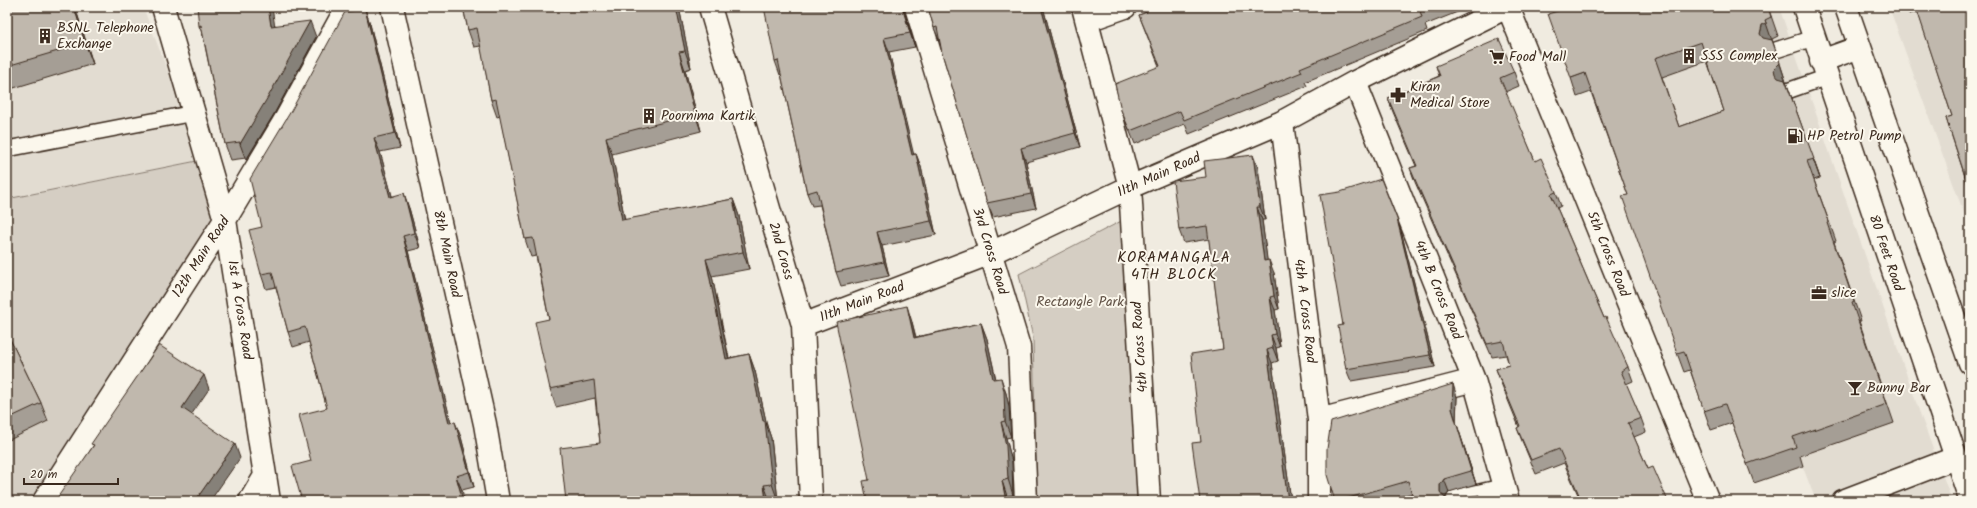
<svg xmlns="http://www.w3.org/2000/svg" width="1977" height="508" viewBox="0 0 1977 508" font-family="Kalam,sans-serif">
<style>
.built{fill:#e2dcd1}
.green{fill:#d5cec3;stroke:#887c70}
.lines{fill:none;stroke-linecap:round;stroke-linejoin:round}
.lane-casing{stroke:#3b2a1e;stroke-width:18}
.street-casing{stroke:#3b2a1e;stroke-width:25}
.secondary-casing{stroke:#3b2a1e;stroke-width:25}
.lane{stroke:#fbf7ec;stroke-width:15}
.street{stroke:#fbf7ec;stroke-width:22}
.secondary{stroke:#fbf7ec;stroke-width:22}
.wall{fill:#a59e95;stroke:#3b2a1e;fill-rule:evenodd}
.shaded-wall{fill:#868179;stroke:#3b2a1e}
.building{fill:#c0b8ad;stroke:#3b2a1e;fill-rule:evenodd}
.labels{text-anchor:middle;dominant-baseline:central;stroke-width:4;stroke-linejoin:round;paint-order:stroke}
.poi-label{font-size:14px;fill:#3b2a1e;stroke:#fbf7ec;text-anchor:start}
.street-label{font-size:14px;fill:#3b2a1e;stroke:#fbf7ec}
.park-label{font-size:14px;fill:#625347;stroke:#fbf7ec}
.neighbourhood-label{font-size:15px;letter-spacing:1px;fill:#3b2a1e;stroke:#fbf7ec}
</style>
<rect width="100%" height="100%" fill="#f0ebe0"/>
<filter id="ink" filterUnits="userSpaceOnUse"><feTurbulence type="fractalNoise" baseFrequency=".025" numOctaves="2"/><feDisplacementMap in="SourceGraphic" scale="8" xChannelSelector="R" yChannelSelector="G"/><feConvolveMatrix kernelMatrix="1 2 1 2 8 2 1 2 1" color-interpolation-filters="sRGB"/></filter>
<g filter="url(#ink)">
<path class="built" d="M7 7H143L202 160 7 199Z
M1625 7H1779L1922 419 1952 501H1816Z
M1889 7H1970V230Z"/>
<path class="green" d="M202 160 221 228 44 501H7V199Z
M1131 216 1140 501H1037L1033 338 1019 274Z"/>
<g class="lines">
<defs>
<path id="lane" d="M1776 50 1813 38
M1790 90 1827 77
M7 149 194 113"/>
<path id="street" d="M163 7 225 220 269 501
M710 7 803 325 811 501
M916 7 1019 347 1026 501
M1083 7 1130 187 1149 501
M1508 7 1708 501
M1088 20 1125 7
M1355 82 1474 380 1508 501
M1282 122 1319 420V501
M803 325 991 253 1130 187 1282 122 1355 82 1507 7
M1319 420 1474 380
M44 501 225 220 285 120 347 7
M250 501 265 476
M1457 501 1504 490
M1843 501 1955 458"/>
<path id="secondary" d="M392 7 485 424 498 501
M1804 7 1970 499
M1846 7 1970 363
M1821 61 1860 47"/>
</defs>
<use href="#lane" class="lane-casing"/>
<use href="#street" class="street-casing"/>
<use href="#secondary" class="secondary-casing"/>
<use href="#lane" class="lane"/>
<use href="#street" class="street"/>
<use href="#secondary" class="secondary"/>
</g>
<path class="wall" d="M7 7H75L93 64 7 90Z
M463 7H679L691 68 685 70 701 131 612 154 625 220 733 199 739 216 749 269 712 276 729 358 749 354 755 371 767 426 771 438 778 501H566L600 443 595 398 556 407 550 389 549 319 536 256 531 257 525 239 500 116 497 117 491 100 481 46 474 47 468 30Z
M904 7V10L915 47 889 52 913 154H916L921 167 936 235 882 246 889 276 841 286 836 272 820 205 812 206 807 193 781 74 780 75 775 61Z
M928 7H1043L1080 147 1026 162 1036 208 993 217 987 203 940 42 934 28Z
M1144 7H1470L1425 25 1427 31 1305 82 1307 86 1189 134 1185 124 1135 144 1121 110 1159 66 1139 15 1146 12Z
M1768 7 1778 36 1772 39 1773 42 1786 82 1820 178 1814 180 1836 241 1834 242 1861 321H1859L1894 423 1800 456 1803 466 1754 483 1732 423 1711 430 1690 370 1684 372 1677 353 1628 195 1591 92 1577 97 1571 78ZM1707 61 1724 111 1679 127 1662 77Z
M1906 7H1970V192L1946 118 1952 116 1918 12 1909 14Z
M365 9 370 24 400 148 380 152 392 196 409 208 420 248 408 251 451 423 461 437 474 487 462 490 311 461 327 408 309 342 293 347 288 332 276 287 266 289 261 274 262 227Z
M275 25 316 37 274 114 246 160V158L231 160 225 144 203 36 199 26Z
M1436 66 1514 72 1519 86 1505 92 1535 161 1556 192 1561 206 1557 208 1604 318 1628 367 1633 381 1626 384 1641 418 1646 432 1634 437 1648 469 1579 497 1564 463 1536 474 1522 441 1517 428 1519 427 1501 383 1496 369 1509 365 1506 355 1492 357 1415 182 1410 168 1416 166 1393 112 1388 98 1439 76Z
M1258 168 1265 220H1262L1267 261 1274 273 1279 309 1275 310 1280 347 1276 348 1278 361 1272 363 1291 501H1200L1201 442 1223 349 1209 239 1184 243 1179 230 1206 177Z
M1340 192 1397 219 1401 231 1435 367 1351 381 1346 369 1343 325Z
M912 322 916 337 981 323 987 339 996 379 1006 393 1009 407 1011 437 1006 438 1012 462 1013 495 1007 496 869 480Z
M7 333 41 403 48 421 7 441Z
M1457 397 1456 422 1476 484 1449 492 1445 498 1449 500 1481 501H1414L1412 493 1386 501H1335Z"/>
<path class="shaded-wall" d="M74 7H75L93 64 85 43Z
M268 7H272L277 42 271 26Z
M676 7H679L691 68 685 51Z
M902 7H904V10L915 47 910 33Z
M1041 7H1043L1080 147 1075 133Z
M365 9 370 24 400 148 395 133Z
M1765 20 1786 82 1820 178 1786 82 1781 93 1760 34 1762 25Z
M310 21 316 37 274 114 246 160 240 144Z
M884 38 889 52 917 168 912 155Z
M679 52 685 70 701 131 695 114Z
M606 137 612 154 628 237 622 220Z
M374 138 380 152 396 211 390 197Z
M1021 148 1026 162 1036 208 1031 194Z
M916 154 921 167 936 235 931 221Z
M1253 155 1258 168 1265 220 1260 207Z
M404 193 409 208 420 248 414 233Z
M733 199 739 216 749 269 743 252Z
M1257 207 1262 220 1269 274 1264 261Z
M1397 219 1401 231 1435 367 1430 355Z
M877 232 882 246 889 276 884 262Z
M403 236 408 251 455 438 449 423Z
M706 259 712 276 732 376 726 359Z
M1269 260 1274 273 1279 309 1274 296Z
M1270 297 1275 310 1280 347 1275 334Z
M907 306 912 322 919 353 914 338Z
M981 323 987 339 999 395 993 379Z
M1271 335 1276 348 1278 361 1273 348Z
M1267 350 1272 363 1291 501H1288Z
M749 354 755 371 767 426 771 438 778 501 772 484 763 421Z
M204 375 209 389 187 421 182 408Z
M1001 378 1006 393 1009 407 1011 437 1005 421Z
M1453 384 1457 397 1456 422 1476 484 1452 409Z
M455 422 461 437 474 487 469 472Z
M1001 422 1006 438 1012 462 1013 495 1008 479Z
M235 444 240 458 210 501H195Z
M456 476 462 490 465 501H463Z
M1444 479 1449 492 1445 498V501L1440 492V485Z
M1002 481 1007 496 1009 501H1006Z
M764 485 770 501H766Z"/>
<path class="building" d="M7 7H74L85 43 7 66Z
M197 7H268L271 26 310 21 268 97 240 144V142L225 144 201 25 199 26Z
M463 7H676L685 51 679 52 695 114 606 137 622 220 733 199 743 252 706 259 726 359 749 354 763 421H765L772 484 764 485 766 501H566L560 448 600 443 594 380 550 389 535 322 549 319 533 238 525 239 496 99 491 100 477 28 468 30Z
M764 7H902L910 33 884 38 912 155 916 154 931 221 877 232 884 262 836 272 817 190 807 193 778 60 775 61Z
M928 7H1041L1075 133 1021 148 1031 194 987 203 942 53 937 27 934 28Z
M1145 7H1431L1420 11 1422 17 1300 68 1302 72 1184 120 1180 111 1130 131 1121 110 1115 84 1160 66 1139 15 1147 12Z
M1570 7H1768L1771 17 1765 20 1766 23 1762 25 1760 34 1763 38 1772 40 1780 63 1774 69 1775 74 1778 78 1785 80 1814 159 1807 161 1829 222 1827 223 1854 302 1852 303 1887 404 1793 437 1796 447 1747 464 1725 404 1704 411 1684 351 1677 353 1622 196 1628 195 1585 73 1571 78 1548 14ZM1701 42 1724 111 1679 127 1655 58Z
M1916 7H1970V188H1969L1946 118 1952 116Z
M365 9 395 133 374 138 390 197 404 193 414 233 403 236 449 423 455 422 469 472 456 476 463 501H302L292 466 311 461 299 415 327 408 305 327 288 332 272 272 261 274 249 230 262 227 250 179 291 111 345 12Z
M1499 39 1514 72 1500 78 1535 161 1541 158 1556 192 1551 194 1604 318 1606 317 1628 367 1621 371 1641 418 1628 423 1648 469 1653 467 1668 501H1571L1580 497 1559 449 1531 460 1517 428 1520 426 1496 369 1509 365 1503 341 1487 344 1410 168 1417 166 1388 98 1440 76 1436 66Z
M1253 155 1260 207H1257L1264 261 1269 260 1274 296 1270 297 1275 334 1271 335 1273 348 1267 350 1288 501H1200L1192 443 1201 442 1191 354 1223 349 1207 226 1179 230 1173 181 1206 177 1204 161Z
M1381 179 1397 219 1430 355 1346 369 1338 326 1343 325 1320 195 1340 192Z
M907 306 914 338 981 323 993 379 1001 378 1004 391 1005 421 1001 422 1006 446 1008 479 1002 481 1006 501H867L863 481 869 480 836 322Z
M7 333 41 403 7 419Z
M159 345 204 375 182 408 235 444 195 501H55L94 445 91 444Z
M1453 384 1452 409 1471 471 1444 479 1440 485V492L1444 497 1449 500 1479 495 1481 501H1414L1408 481 1338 501H1335L1327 475V449L1331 422Z"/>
</g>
<defs>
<symbol id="building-bare" viewBox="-9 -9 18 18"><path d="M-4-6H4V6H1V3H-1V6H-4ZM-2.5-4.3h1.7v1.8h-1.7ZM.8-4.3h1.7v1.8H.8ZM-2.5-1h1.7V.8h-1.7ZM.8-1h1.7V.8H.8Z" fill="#3b2a1e" stroke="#fbf7ec" stroke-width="2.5" paint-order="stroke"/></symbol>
<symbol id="supermarket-bare" viewBox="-9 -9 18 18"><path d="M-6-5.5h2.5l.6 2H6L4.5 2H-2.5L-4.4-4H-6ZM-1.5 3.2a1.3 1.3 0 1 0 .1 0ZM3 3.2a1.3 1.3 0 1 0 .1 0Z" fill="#3b2a1e" stroke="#fbf7ec" stroke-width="2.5" paint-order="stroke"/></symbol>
<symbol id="pharmacy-bare" viewBox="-9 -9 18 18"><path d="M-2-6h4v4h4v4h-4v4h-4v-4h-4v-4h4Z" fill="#3b2a1e" stroke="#fbf7ec" stroke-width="2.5" paint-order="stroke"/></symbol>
<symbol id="fuel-bare" viewBox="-9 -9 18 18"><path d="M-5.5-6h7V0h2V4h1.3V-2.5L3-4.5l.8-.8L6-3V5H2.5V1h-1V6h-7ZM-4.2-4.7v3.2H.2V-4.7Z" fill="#3b2a1e" stroke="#fbf7ec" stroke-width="2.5" paint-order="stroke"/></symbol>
<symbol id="office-bare" viewBox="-9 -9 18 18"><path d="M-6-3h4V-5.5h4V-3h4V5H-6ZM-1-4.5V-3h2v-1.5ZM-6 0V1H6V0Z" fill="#3b2a1e" stroke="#fbf7ec" stroke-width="2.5" paint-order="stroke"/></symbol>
<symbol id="bar-bare" viewBox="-9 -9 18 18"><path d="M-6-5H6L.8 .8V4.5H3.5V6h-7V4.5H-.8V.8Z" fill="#3b2a1e" stroke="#fbf7ec" stroke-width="2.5" paint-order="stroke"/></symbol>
</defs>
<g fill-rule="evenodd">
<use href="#building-bare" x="34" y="25" width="22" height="22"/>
<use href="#building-bare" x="1678" y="45" width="22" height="22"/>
<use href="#supermarket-bare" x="1486" y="46" width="22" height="22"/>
<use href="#pharmacy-bare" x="1387" y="84" width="22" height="22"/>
<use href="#building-bare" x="638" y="105" width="22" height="22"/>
<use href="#fuel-bare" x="1784" y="125" width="22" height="22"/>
<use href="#office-bare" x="1808" y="282" width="22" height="22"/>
<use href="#bar-bare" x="1844" y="377" width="22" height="22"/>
</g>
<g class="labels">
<g class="poi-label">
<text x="57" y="28">BSNL Telephone<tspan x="57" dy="16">Exchange</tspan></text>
<text x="1701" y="56">SSS Complex</text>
<text x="1509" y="57">Food Mall</text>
<text x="1410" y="87">Kiran<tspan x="1410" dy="16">Medical Store</tspan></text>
<text x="661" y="116">Poornima Kartik</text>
<text x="1807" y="136">HP Petrol Pump</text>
<text x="1831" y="293">slice</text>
<text x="1867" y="388">Bunny Bar</text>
</g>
<g class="street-label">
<text transform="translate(1159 175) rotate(-24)">11th Main Road</text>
<text transform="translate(781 251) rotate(74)">2nd Cross</text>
<text transform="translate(990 251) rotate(73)">3rd Cross Road</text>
<text transform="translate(1886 253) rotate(71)">80 Feet Road</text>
<text transform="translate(447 254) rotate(78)">8th Main Road</text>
<text transform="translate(1608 254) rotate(68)">5th Cross Road</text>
<text transform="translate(201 257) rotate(-57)">12th Main Road</text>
<text transform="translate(1438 290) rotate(68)">4th B Cross Road</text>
<text transform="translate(862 302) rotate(-21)">11th Main Road</text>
<text transform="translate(240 310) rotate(81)">1st A Cross Road</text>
<text transform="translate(1305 311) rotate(83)">4th A Cross Road</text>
<text transform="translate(1140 347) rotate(-94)">4th Cross Road</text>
</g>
<g class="park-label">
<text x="1080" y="302">Rectangle Park</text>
</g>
<g class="neighbourhood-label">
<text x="1174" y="258">KORAMANGALA<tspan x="1174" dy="17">4TH BLOCK</tspan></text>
</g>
</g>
<rect width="1977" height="508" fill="none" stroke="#fbf7ec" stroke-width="24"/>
<rect x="12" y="12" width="1953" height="484" fill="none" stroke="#3b2a1e" stroke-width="1.5" filter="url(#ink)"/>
<path d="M24 478v6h94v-6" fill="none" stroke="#3b2a1e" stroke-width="2"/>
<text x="30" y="478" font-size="12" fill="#3b2a1e" stroke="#fbf7ec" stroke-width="3" paint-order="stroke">20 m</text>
</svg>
